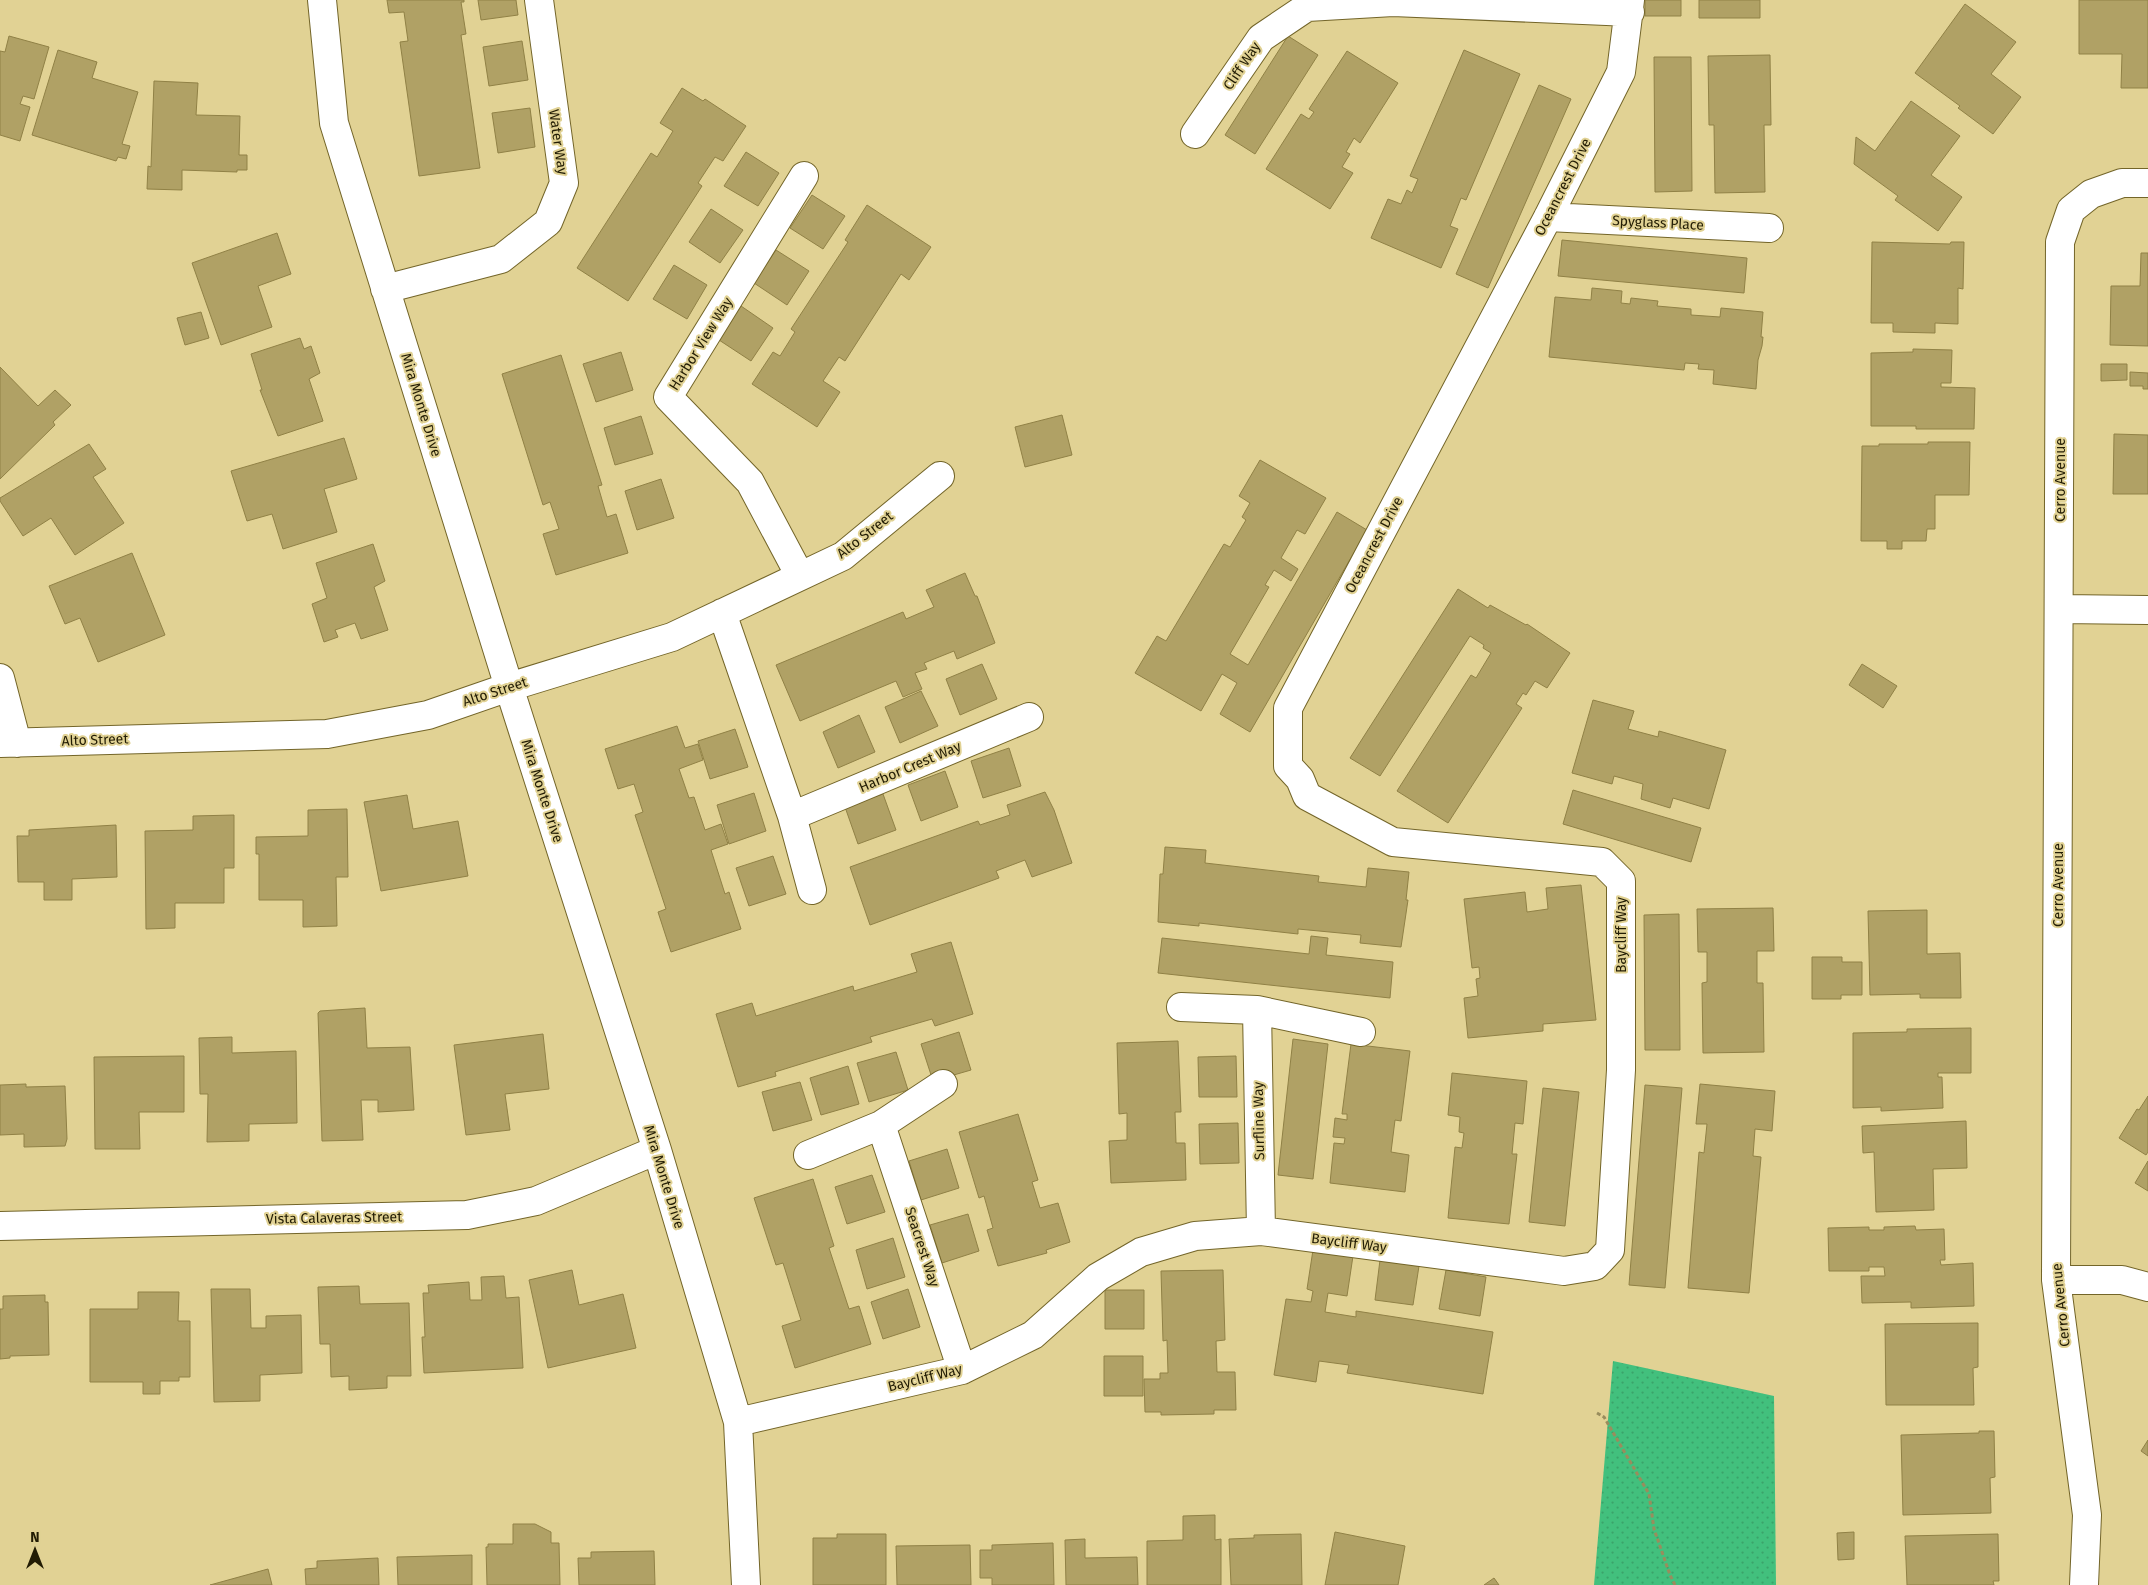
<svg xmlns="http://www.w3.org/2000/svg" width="2148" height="1585" viewBox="0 0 2148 1585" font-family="'Fira Sans',sans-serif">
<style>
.grass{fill:url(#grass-dots)}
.building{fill:#b0a165;stroke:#908146}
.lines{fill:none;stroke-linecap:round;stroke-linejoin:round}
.minor-casing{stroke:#736529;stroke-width:30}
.path{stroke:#998d5d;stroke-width:3;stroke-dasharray:4 2.5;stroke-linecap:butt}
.minor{stroke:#fff;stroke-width:28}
.labels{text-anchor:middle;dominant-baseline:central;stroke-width:4;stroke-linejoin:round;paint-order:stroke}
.street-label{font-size:14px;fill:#221c04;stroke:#e1d294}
</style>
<defs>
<pattern id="grass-dots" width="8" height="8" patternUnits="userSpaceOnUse" patternTransform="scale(1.25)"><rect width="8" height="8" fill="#42c07d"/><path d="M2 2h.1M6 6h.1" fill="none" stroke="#3aa46a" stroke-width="1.8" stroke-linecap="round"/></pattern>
</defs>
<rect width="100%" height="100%" fill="#e1d294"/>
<path class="grass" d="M1613 1361 1774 1396 1776 1585H1594Z"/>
<path class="building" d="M387 0H464V2H461L466 34 461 35 480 168 419 176 400 42 408 41 404 12 389 13Z
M478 0H516L518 15 481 20Z
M1645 0H1681V16H1645Z
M1699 0H1760V18H1699Z
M2079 0H2148V88H2121L2122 54H2079Z
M1965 4 2016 42 1991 74 2021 97 1993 134 1958 108 1960 106 1915 73Z
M9 36 49 47 34 99 23 96 20 104 30 107 20 141 0 135V51L5 52Z
M1288 36 1318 55 1255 154 1225 135Z
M522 41 528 80 489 86 483 47Z
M58 50 97 62 92 78 138 92 122 144 130 146 126 159 118 157 116 161 32 135Z
M1464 50 1520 74 1466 200 1461 198 1450 226 1458 229 1441 268 1371 238 1388 199 1401 204 1407 190 1412 193 1418 179 1410 176Z
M1347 51 1398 83 1360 143 1354 138 1346 152 1350 154 1342 167 1353 173 1330 209 1266 169 1301 114 1309 119 1314 112 1309 109Z
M1770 55 1771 125H1764L1765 192 1715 193 1714 125H1709L1708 56Z
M1654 57H1691L1692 191 1655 192Z
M154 81 198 83 196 115 240 116 239 155H247V170H237V172L182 170V190L147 189 148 166 151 167Z
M1539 85 1571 99 1488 288 1456 274Z
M682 88 703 101 705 99 746 126 723 161 715 157 698 183 702 186 628 301 577 268 651 153 657 157 673 131 660 123Z
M1911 101 1960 136 1931 175 1962 197 1938 231 1895 200 1898 196 1854 164 1856 137 1875 151Z
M530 108 535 147 498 153 492 113Z
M746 152 779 173 758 206 724 186Z
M812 195 845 216 823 249 790 228Z
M867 205 931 247 909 280 901 274 845 361 839 357 823 381 840 392 817 427 752 384 773 352 780 356 795 332 791 329 848 242 845 240Z
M711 209 743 230 720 263 689 242Z
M277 233 291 274 258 286 272 327 221 345 192 263Z
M1562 240 1747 258 1744 293 1558 276Z
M1872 242 1950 244 1951 242H1964L1963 289 1958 288V324L1935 323V333L1893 332V323H1871Z
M776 250 809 271 787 305 754 283Z
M2141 253H2148V346L2110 345 2111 286H2140Z
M674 265 707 285 687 319 653 299Z
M1592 288 1622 291 1621 303 1630 304 1631 298 1658 301 1657 306 1691 309V315L1720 317 1721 308 1763 312 1761 337H1763L1762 346 1758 360 1756 389 1713 384 1714 370 1698 369 1699 364 1685 363 1684 370 1549 357 1555 297 1591 300Z
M741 306 773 328 751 361 719 340Z
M201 312 209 338 185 345 177 318Z
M300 338 304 349 311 346 320 373 309 379 323 421 278 436 260 390H262L251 354Z
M1913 349 1952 350 1951 383H1941V387L1975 388 1974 429H1916V426H1871V353L1913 352Z
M621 352 633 390 596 402 583 364Z
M561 355 602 485 598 486 607 517 616 514 628 553 556 575 543 534 559 529 550 502 543 505 502 374Z
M2101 364H2127V380L2101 381Z
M0 367 38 406 55 390 71 405 53 422 55 425 0 479Z
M2130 372 2148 373V389H2143V386H2130Z
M1062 415 1072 455 1025 467 1015 427Z
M641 416 653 454 615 465 604 428Z
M2114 434 2148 435V494H2113Z
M344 438 357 479 324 489 337 532 283 549 272 514 247 521 231 471Z
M1928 442H1970L1969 495H1935V529H1927L1926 541H1902V549H1887V541H1861L1862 446H1879V444H1928Z
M89 444 106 469 93 477 124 523 75 555 51 518 23 536 0 501V498Z
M1260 460 1326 498 1305 534 1297 530 1281 558 1298 569 1291 581 1274 570 1265 585 1269 587 1230 654 1248 665 1337 512 1367 530 1250 732 1220 714 1237 683 1222 674 1201 711 1135 673 1157 636 1166 641 1224 544 1230 547 1246 520 1242 517 1250 503 1239 496Z
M661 479 674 518 637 530 625 491Z
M373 544 385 581 374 587 388 630 361 639 355 623 335 630 338 637 324 642 312 604 327 598 316 563Z
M132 553 165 635 98 662 80 618 65 624 49 586Z
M965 573 975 596H977L995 643 957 659 954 651 924 663 927 669 915 673 922 689 903 697 896 681 800 721 776 665 903 612 906 619 934 607 926 590Z
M1458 589 1488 608 1490 605 1526 625 1527 624 1570 653 1547 688 1535 681 1526 695 1523 693 1516 704 1522 708 1448 823 1397 791 1471 675 1476 678 1491 653 1483 648 1484 645 1470 636 1380 776 1350 758Z
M982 664 997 699 960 715 946 679Z
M1862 664 1897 686 1883 708 1849 685Z
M921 691 938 726 900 743 885 707Z
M1593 700 1634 711 1628 729 1658 737 1659 731 1726 750 1709 809 1673 798 1670 808 1641 799 1643 784 1614 776 1612 784 1572 773Z
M859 715 875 752 838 768 823 732Z
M677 726 685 748 698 744 703 760 679 769 689 798 694 797 705 830 721 824 728 844 711 850 725 894 729 892 741 929 671 952 658 912 666 909 635 815 643 812 634 784 618 789 605 749Z
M735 729 748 767 710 779 698 741Z
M1009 748 1021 786 983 798 971 761Z
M945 771 958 807 921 821 908 785Z
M1573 790 1701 828 1691 862 1563 824Z
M1045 792 1054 810 1072 863 1032 877 1025 860 996 871 999 878 870 925 850 867 978 821 980 825 1010 815 1007 805Z
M754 793 766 831 729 844 717 805Z
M883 794 896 830 858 844 845 807Z
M407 795 413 829 458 821 468 876 381 891 364 802Z
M347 809 348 877H336L337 926 303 927V900H259V854H256V837L308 836V810Z
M234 815V868H224V903H175V928L146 929 145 831 193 830V816Z
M116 825 117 877 72 879V900H44V882H18L17 836H29V830Z
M1165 847 1206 850 1205 863 1319 876 1318 882 1366 887 1368 868 1409 872 1406 900H1408L1401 947 1360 943 1361 935 1298 929V934L1199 923V926L1158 922 1160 874H1163Z
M773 856 786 894 749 906 736 868Z
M1581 885 1596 1020 1543 1024V1031L1468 1038 1464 998 1478 996 1476 979 1480 978 1479 967 1472 968 1464 899 1525 892 1527 912 1548 909 1546 888Z
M1773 908 1774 951H1757V983H1763L1764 1052 1703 1053 1702 983 1707 982V952H1698L1697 909Z
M1927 910V954L1960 953 1961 998H1920V994L1870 995 1868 911Z
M1679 914 1680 1050H1645L1644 915Z
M1311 936 1328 938 1326 955 1393 962 1390 998 1158 973 1162 938 1309 954Z
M951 942 973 1014 935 1026 932 1019 870 1037 872 1042 775 1072 776 1076 738 1087 716 1014 752 1003 756 1016 853 986 854 991 917 972 911 954Z
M1812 957H1842V962H1862V995H1841V999H1812Z
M365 1008 367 1048 410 1047 414 1110 378 1112V1100H361L363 1140 322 1141 318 1013 320 1011Z
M1971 1028V1073H1938V1077H1942L1943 1108 1881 1111V1107L1853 1108V1033L1907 1032V1029Z
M959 1032 971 1070 933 1081 921 1044Z
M543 1034 549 1089 505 1094 510 1130 466 1135 454 1045Z
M232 1037V1053L296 1051 297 1123 249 1124V1141L207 1142 208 1094H200L199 1038Z
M1293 1039 1328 1044 1313 1179 1278 1175Z
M1178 1041 1181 1112H1175L1176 1143H1185L1186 1180 1111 1183 1109 1141 1127 1140V1113L1119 1114 1117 1043Z
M1351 1044 1410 1051 1401 1121 1395 1120 1391 1152 1409 1155 1405 1192 1330 1183 1334 1143 1344 1144 1345 1138 1333 1137 1335 1118 1347 1120V1114H1342Z
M896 1052 908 1090 869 1102 857 1063Z
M184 1056V1112H139L140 1149H95L94 1057Z
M1236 1056 1237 1097H1199L1198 1057Z
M848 1066 859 1104 821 1115 810 1078Z
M1452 1073 1527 1081 1523 1124 1515 1123 1512 1154H1517L1509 1224 1448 1218 1455 1147 1462 1148 1464 1133 1459 1132 1460 1117 1448 1115Z
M800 1082 812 1120 773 1131 762 1092Z
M26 1084V1087L65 1086 67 1139 65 1146 24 1147V1134L0 1135V1085Z
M1700 1084 1775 1091 1772 1131 1755 1129 1753 1156 1761 1157 1749 1293 1688 1288 1699 1152 1704 1153 1707 1124H1696Z
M1645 1085 1682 1088 1665 1288 1629 1285Z
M1543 1088 1579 1092 1565 1226 1529 1222Z
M2148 1096V1152L2146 1155 2119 1138 2137 1109 2139 1110Z
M1018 1114 1038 1180 1032 1182 1040 1208 1058 1203 1070 1242 1046 1250 1047 1253 998 1266 987 1230 993 1228 984 1196 979 1198 959 1132Z
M1966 1121 1967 1168 1933 1169 1934 1210 1876 1212 1874 1152 1863 1153 1862 1126Z
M1238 1123 1239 1163 1200 1164 1199 1124Z
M947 1149 959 1188 921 1200 909 1161Z
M2148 1161V1191L2135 1183Z
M872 1175 885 1212 847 1224 835 1187Z
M813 1179 834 1246 829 1248 849 1309 859 1306 871 1344 795 1368 782 1326 801 1320 783 1263 776 1265 754 1198Z
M968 1214 979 1251 942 1263 930 1225Z
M1915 1226 1916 1230 1944 1229 1945 1260H1940L1941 1265 1973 1263 1974 1306 1911 1308V1302L1862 1303 1861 1276H1885L1884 1267H1869V1271H1829L1828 1228 1869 1227V1230H1884V1227Z
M893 1238 905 1277 867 1289 856 1250Z
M1313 1250 1353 1256 1347 1296 1328 1293 1325 1312 1356 1317V1311L1493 1332 1483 1394 1347 1373 1349 1365 1319 1361 1316 1382 1274 1375 1286 1299 1311 1302 1313 1291 1307 1289Z
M1380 1260 1419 1266 1413 1305 1375 1300Z
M572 1270 579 1305 623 1294 636 1348 548 1368 529 1280Z
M1223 1270 1225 1340 1216 1341 1217 1372H1235L1236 1410H1214V1414L1161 1415V1412H1145L1144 1379H1160V1373H1168L1167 1340 1163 1341 1161 1271Z
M1446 1270 1486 1277 1480 1316 1439 1309Z
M504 1276 506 1298 519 1297 523 1368 424 1373 422 1337H425L423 1293H429L428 1285 469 1282 470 1300H482L481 1277Z
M359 1286 360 1304 409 1303 411 1376H387V1388L349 1390V1376L331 1377 330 1344H320L318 1287Z
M211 1289H250L251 1328H266V1316L301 1315 302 1373 260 1375V1401L214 1402Z
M908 1289 920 1327 883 1339 871 1302Z
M1105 1290H1144V1329H1105Z
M138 1292H179L178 1321H190V1377H179V1381H160V1394H143V1382H90V1309H138Z
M45 1295V1302H48L49 1355 10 1356V1358L0 1359V1309H3V1296Z
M1978 1323V1367L1973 1368 1974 1405H1886L1885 1324Z
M1104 1356H1143V1396H1104Z
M1979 1431H1994L1995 1477 1990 1478 1991 1513 1903 1515 1901 1435 1979 1433Z
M2148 1440V1456L2141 1451Z
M1215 1515V1540L1221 1539V1585H1147V1541L1183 1540V1516Z
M513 1524H535L551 1532V1543H559L560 1585H487L486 1547H488V1544H513Z
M1335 1532 1405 1546 1398 1585H1325Z
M1854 1532V1559L1838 1560 1837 1533Z
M837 1534H886V1585H813V1538H837Z
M1301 1534 1302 1585H1231L1229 1539 1254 1538V1535Z
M1998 1534 1999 1581H1993L1994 1585H1907L1905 1536Z
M1085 1539V1558L1137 1557 1138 1585H1066L1065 1540Z
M1053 1543 1054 1585H992V1578H980V1550H992V1545Z
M970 1545 971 1585H897L896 1546Z
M654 1551 655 1585H579L578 1558H591V1552Z
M472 1555V1585H398L397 1557Z
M378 1558 379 1585H306L305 1569 317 1568V1561Z
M268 1569 272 1585H210Z
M1494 1578 1499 1585H1484Z"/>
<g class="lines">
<defs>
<path id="minor" d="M322 0 334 123 509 687 657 1150 738 1422 746 1585
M1195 134 1261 38 1307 7 1393 2 1630 12
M1548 217 1769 228
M385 289 501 259 548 222 564 183 539 0
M800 576 750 482 668 397 804 176
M2060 609 2148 610
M722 613 792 816 812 890
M0 678 17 743
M0 743 327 734 428 715 509 687 672 637 843 556 940 476
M792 816 1029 717
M1181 1007 1257 1010 1361 1032
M1257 1010 1261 1231
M881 1125 962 1370
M808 1155 881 1125 943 1084
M0 1226 467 1215 536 1201 657 1150
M2056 1280H2122L2148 1287
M738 1422 962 1370 1033 1335 1098 1277 1141 1252 1195 1236 1261 1231 1564 1271 1595 1266 1610 1250 1621 1070V881L1602 862 1393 842 1307 796 1300 779 1288 766V708L1548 217 1621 72 1630 0
M2084 1585 2087 1515 2056 1280 2060 242 2071 210 2091 194 2122 183H2148"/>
</defs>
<use href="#minor" class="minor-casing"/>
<path class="path" d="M1597 1413 1604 1417 1649 1494 1654 1529 1670 1575 1675 1585"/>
<use href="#minor" class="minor"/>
</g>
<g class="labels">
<g class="street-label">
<text transform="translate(1242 66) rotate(-56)">Cliff Way</text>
<text transform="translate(558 142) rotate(82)">Water Way</text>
<text transform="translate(1563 187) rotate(-63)">Oceancrest Drive</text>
<text transform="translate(1658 223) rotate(3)">Spyglass Place</text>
<text transform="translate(701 344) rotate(-58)">Harbor View Way</text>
<text transform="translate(421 405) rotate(73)">Mira Monte Drive</text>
<text transform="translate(2060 480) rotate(-90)">Cerro Avenue</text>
<text transform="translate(865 535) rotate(-38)">Alto Street</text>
<text transform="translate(1374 545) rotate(-62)">Oceancrest Drive</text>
<text transform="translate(495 692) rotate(-18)">Alto Street</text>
<text transform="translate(95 740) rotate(-2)">Alto Street</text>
<text transform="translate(910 767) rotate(-23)">Harbor Crest Way</text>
<text transform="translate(542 791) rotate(72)">Mira Monte Drive</text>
<text transform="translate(2058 885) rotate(-90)">Cerro Avenue</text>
<text transform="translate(1621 935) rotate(-90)">Baycliff Way</text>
<text transform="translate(1259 1121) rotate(-91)">Surfline Way</text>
<text transform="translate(664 1177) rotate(73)">Mira Monte Drive</text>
<text transform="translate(334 1218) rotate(-1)">Vista Calaveras Street</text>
<text transform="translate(1349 1243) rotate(7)">Baycliff Way</text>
<text transform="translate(922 1247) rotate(72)">Seacrest Way</text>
<text transform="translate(2061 1305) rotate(-96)">Cerro Avenue</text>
<text transform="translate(925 1378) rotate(-14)">Baycliff Way</text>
</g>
</g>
<g transform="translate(35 1550)" stroke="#e1d294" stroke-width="4" paint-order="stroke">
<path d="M0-4L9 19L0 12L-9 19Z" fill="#221c04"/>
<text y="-8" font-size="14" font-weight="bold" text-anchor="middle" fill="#221c04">N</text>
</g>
</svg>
